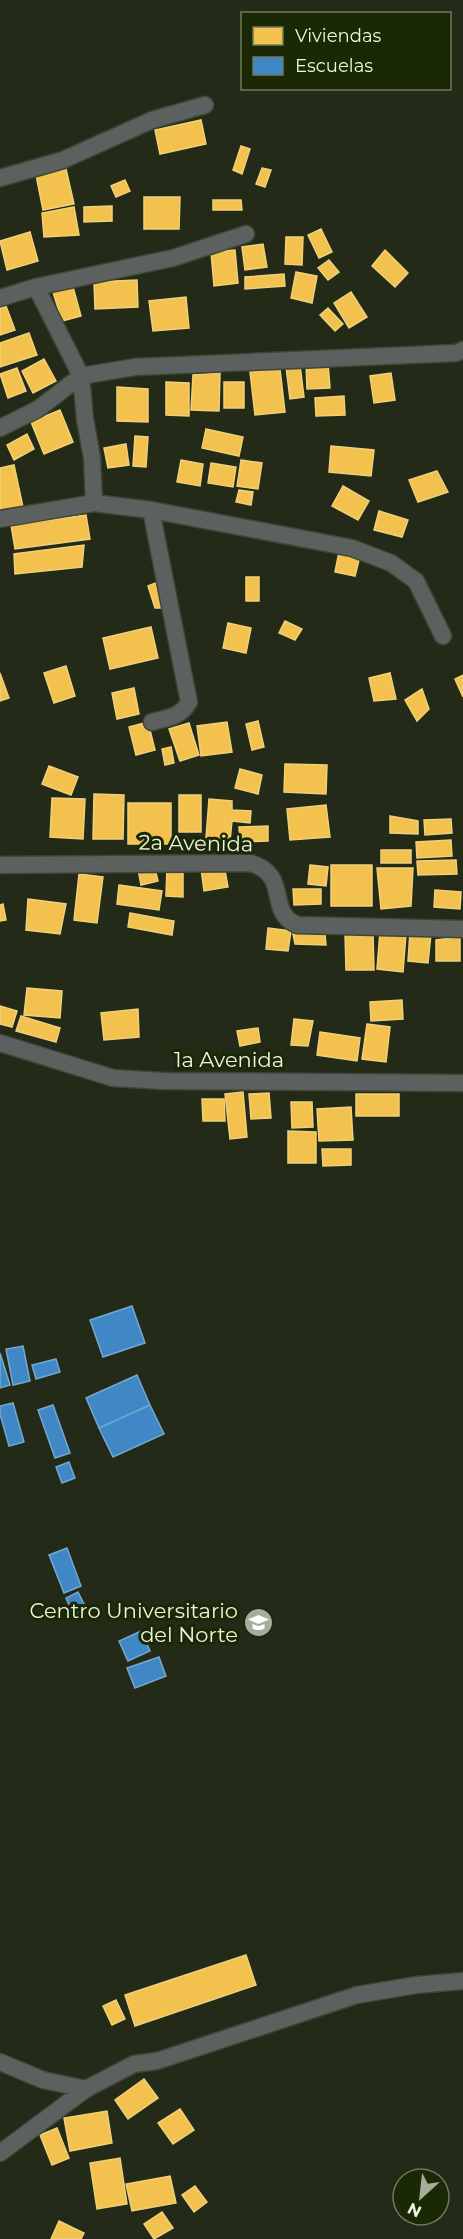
<svg xmlns="http://www.w3.org/2000/svg" width="463" height="2239" viewBox="0 0 463 2239" font-family="Montserrat,sans-serif">
<style>
.homes{fill:#f2c14e;stroke:#f0d17a;stroke-width:1.5}
.schools{fill:#3f88c5;stroke:#73a9cd;stroke-width:1.5}
.lines{fill:none;stroke-linecap:round;stroke-linejoin:round}
.street-casing{stroke:#3e4535;stroke-width:19}
.street{stroke:#5c6160;stroke-width:16}
.labels{text-anchor:middle;dominant-baseline:central;stroke-width:6;stroke-linejoin:round;paint-order:stroke}
.street-label{font-size:21px;fill:#ebf5e0;stroke:#1a2805}
.poi-label{font-size:21px;fill:#ebf5e0;stroke:#1a2805;text-anchor:end}
</style>
<rect width="100%" height="100%" fill="#232a17"/>
<path class="homes" d="M201 120 206 144 160 154 155 130Z
M241 146 250 149 242 174 233 170Z
M262 168 271 170 265 187 256 184Z
M66 169 74 204 43 210 36 175Z
M125 180 130 191 116 197 111 186Z
M144 197H180L179 229H144Z
M213 200H241L242 210H213Z
M112 206V221L84 222V207Z
M74 207 79 235 44 237 42 213Z
M321 229 332 252 319 258 308 235Z
M30 232 38 261 7 270 0 241Z
M286 237H303L302 265 285 264Z
M263 244 267 267 245 270 242 247Z
M235 250 238 283 214 286 211 252Z
M385 250 408 273 395 287 372 266Z
M329 260 339 272 328 280 318 268Z
M296 272 317 276 312 303 291 298Z
M284 274 285 286 245 289V277Z
M137 280 138 307 95 309 94 282Z
M73 287 81 316 62 321 53 292Z
M351 292 367 317 349 328 334 303Z
M186 297 189 328 153 331 149 301Z
M6 306 15 330 0 335V308Z
M328 308 343 324 335 331 320 315Z
M29 333 37 355 0 367V343Z
M44 359 56 381 33 393 22 371Z
M328 363 330 388 307 389 306 364Z
M300 365 304 397 290 399 286 367Z
M17 368 26 391 8 398 0 374Z
M280 369 285 412 255 415 250 372Z
M220 373 219 411 191 410 193 375Z
M391 373 395 400 374 403 370 376Z
M166 382 189 383V416L166 415Z
M224 382H244V408H224Z
M117 387 148 389V422L117 421Z
M344 396 345 415 316 416 315 398Z
M60 410 73 442 44 454 31 422Z
M206 429 243 437 239 456 202 448Z
M27 434 34 449 14 460 7 445Z
M135 436 148 437 146 467 133 466Z
M126 444 129 465 108 468 104 448Z
M331 446 374 450 371 476 329 472Z
M181 460 203 464 200 486 177 482Z
M241 460 262 463 258 489 237 486Z
M211 463 236 467 233 487 208 483Z
M14 465 23 507 0 510V468Z
M437 471 448 492 418 502 409 480Z
M343 486 369 501 358 520 332 506Z
M239 490 253 492 251 505 236 502Z
M379 511 408 520 402 537 374 530Z
M86 515 90 539 15 549 11 525Z
M84 545 82 567 15 574 14 554Z
M339 552 360 556 355 576 335 572Z
M246 577H259V601H246Z
M158 582 164 608H155L148 586Z
M285 621 302 629 295 640 279 633Z
M228 623 251 628 246 653 223 648Z
M151 627 158 658 110 669 103 638Z
M66 666 75 696 54 703 44 673Z
M0 673 9 698 0 701Z
M390 673 396 699 374 701 369 678Z
M463 675V697L455 679Z
M134 688 139 714 117 719 112 693Z
M422 689 429 709 417 721 405 700Z
M258 721 264 747 252 750 246 724Z
M148 722 155 750 136 755 129 727Z
M227 722 232 752 201 756 197 726Z
M189 723 199 755 180 761 169 729Z
M171 747 174 763 165 765 162 749Z
M285 764 327 765 326 794 284 792Z
M49 766 78 777 71 795 42 784Z
M240 769 262 775 258 794 235 788Z
M94 794 124 795 123 839H93Z
M179 795H201V832H179Z
M52 798 85 799 83 839 50 837Z
M209 799 232 801V810L251 811 250 823 232 821 230 841 206 838Z
M128 803H171V844H128Z
M326 805 330 837 290 840 287 809Z
M390 816 418 821V834L390 833Z
M451 819 452 833 425 835 424 820Z
M268 826V841L240 842 239 827Z
M451 840 452 856 417 858 416 842Z
M381 850H411V863H381Z
M456 860 457 874 418 875 417 861Z
M154 865 158 881 141 885 138 869Z
M224 865 228 887 204 891 201 868Z
M310 865 328 867 326 886 308 884Z
M331 865H372V906H331Z
M167 867 183 868V897L166 896Z
M377 868H413L411 906 381 909Z
M79 874 103 877 97 923 74 920Z
M119 885 162 891 159 910 117 904Z
M293 889H321V904L294 905Z
M435 890 461 892 460 909 434 907Z
M28 899 66 904 60 934 26 930Z
M3 904 6 920 0 921V905Z
M130 913 174 921 172 935 128 927Z
M268 928 291 931 288 951 266 949Z
M380 931 406 934 403 972 377 969Z
M410 932 431 934 428 963 408 961Z
M345 933H373L374 970H346Z
M293 934H325L326 945 295 944Z
M460 937V961H436V940Z
M27 988 62 991 60 1018 24 1015Z
M402 1000 403 1019 371 1021 370 1002Z
M0 1006 17 1011 12 1027 0 1024Z
M138 1009 139 1037 104 1040 101 1013Z
M21 1016 60 1028 56 1042 16 1031Z
M294 1019 313 1021 308 1046 291 1045Z
M367 1024 390 1027 386 1062 362 1059Z
M258 1028 260 1042 240 1046 237 1031Z
M320 1032 360 1038 357 1061 317 1055Z
M243 1092 247 1137 230 1139 225 1094Z
M269 1093 271 1118 251 1119 249 1094Z
M356 1094H399V1116H356Z
M202 1099H224L225 1121H203Z
M291 1102H312L313 1127 292 1128Z
M351 1107 353 1140 319 1141 317 1109Z
M288 1131 316 1132V1163H288Z
M322 1149H351V1165L323 1166Z
M246 1955 256 1985 135 2026 125 1995Z
M116 2000 125 2019 112 2025 103 2006Z
M144 2079 158 2098 128 2119 115 2100Z
M180 2109 194 2130 173 2144 158 2123Z
M107 2111 112 2143 70 2151 64 2118Z
M57 2128 69 2158 52 2165 40 2135Z
M120 2158 127 2204 97 2209 90 2163Z
M170 2176 176 2203 132 2211 126 2184Z
M195 2186 207 2202 194 2212 182 2195Z
M162 2212 173 2228 154 2239 144 2224Z
M59 2221 84 2233 81 2239H51Z"/>
<path class="schools" d="M132 1306 145 1343 103 1357 90 1320Z
M23 1346 30 1381 13 1385 6 1349Z
M0 1353 10 1385 0 1388Z
M56 1359 60 1372 36 1379 32 1365Z
M137 1375 150 1405 99 1428 86 1398Z
M13 1403 24 1442 9 1446 0 1414V1406Z
M53 1405 70 1453 55 1458 38 1410Z
M150 1405 164 1434 113 1457 99 1428Z
M69 1462 75 1478 62 1483 56 1467Z
M67 1548 81 1586 64 1593 49 1555Z
M78 1592 88 1612 75 1618 66 1598Z
M141 1631 150 1651 128 1661 119 1641Z
M159 1657 166 1676 135 1688 127 1668Z"/>
<g class="lines">
<defs>
<path id="street" d="M0 178 63 160 152 120 205 105
M36 287 81 376 85 419 92 458 94 503
M0 298 36 287 173 258 246 234
M0 428 38 409 81 376 135 367 456 353 463 350
M151 510 189 702C181 717 167 718 152 722
M0 519 94 503 151 510 352 548 391 563 416 581 443 636
M0 865 250 863C292 875 265 913 298 925L463 929
M0 1043 113 1078 163 1081 463 1083
M0 2062 43 2080 86 2089
M0 2153 86 2089 134 2064 157 2061 357 1995 416 1985 463 1981"/>
</defs>
<use href="#street" class="street-casing"/>
<use href="#street" class="street"/>
</g>
<defs>
<symbol id="university-disc" viewBox="-11 -11 22 22"><circle r="9.5" fill="#a5ae9a" stroke="#1a2805"/><path d="M0-5L7-2L0 1L-7-2ZM-4 1L0 2.5L4 1V4Q0 6-4 4Z" fill="#fff"/></symbol>
</defs>
<g fill-rule="evenodd">
<use href="#university-disc" x="242" y="1606" width="33" height="33"/>
</g>
<g class="labels">
<g class="street-label">
<text transform="translate(196 843) rotate(1)">2a Avenida</text>
<text x="229" y="1059">1a Avenida</text>
</g>
<g class="poi-label">
<text x="238" y="1610">Centro Universitario<tspan x="238" dy="24">del Norte</tspan></text>
</g>
</g>
<rect x="241" y="12" width="210" height="78" fill="#1a2805" stroke="#6e7a5d" stroke-width="1.5"/>
<rect x="253" y="27" width="30" height="18" fill="#f2c14e" stroke="#6e7a5d" stroke-width="1.5"/>
<text x="295" y="42" font-size="18" fill="#ebf5e0">Viviendas</text>
<rect x="253" y="57" width="30" height="18" fill="#3f88c5" stroke="#6e7a5d" stroke-width="1.5"/>
<text x="295" y="72" font-size="18" fill="#ebf5e0">Escuelas</text>
<g transform="translate(421 2197) rotate(207)"><circle r="28" fill="#1a2805" stroke="#6e7a5d" stroke-width="1.5"/>
<path d="M0-4.5L10 22L0 15L-10 22Z" fill="#a5ae9a"/>
<text y="-9" font-size="16" font-weight="bold" text-anchor="middle" fill="#ebf5e0">N</text>
</g>
</svg>
